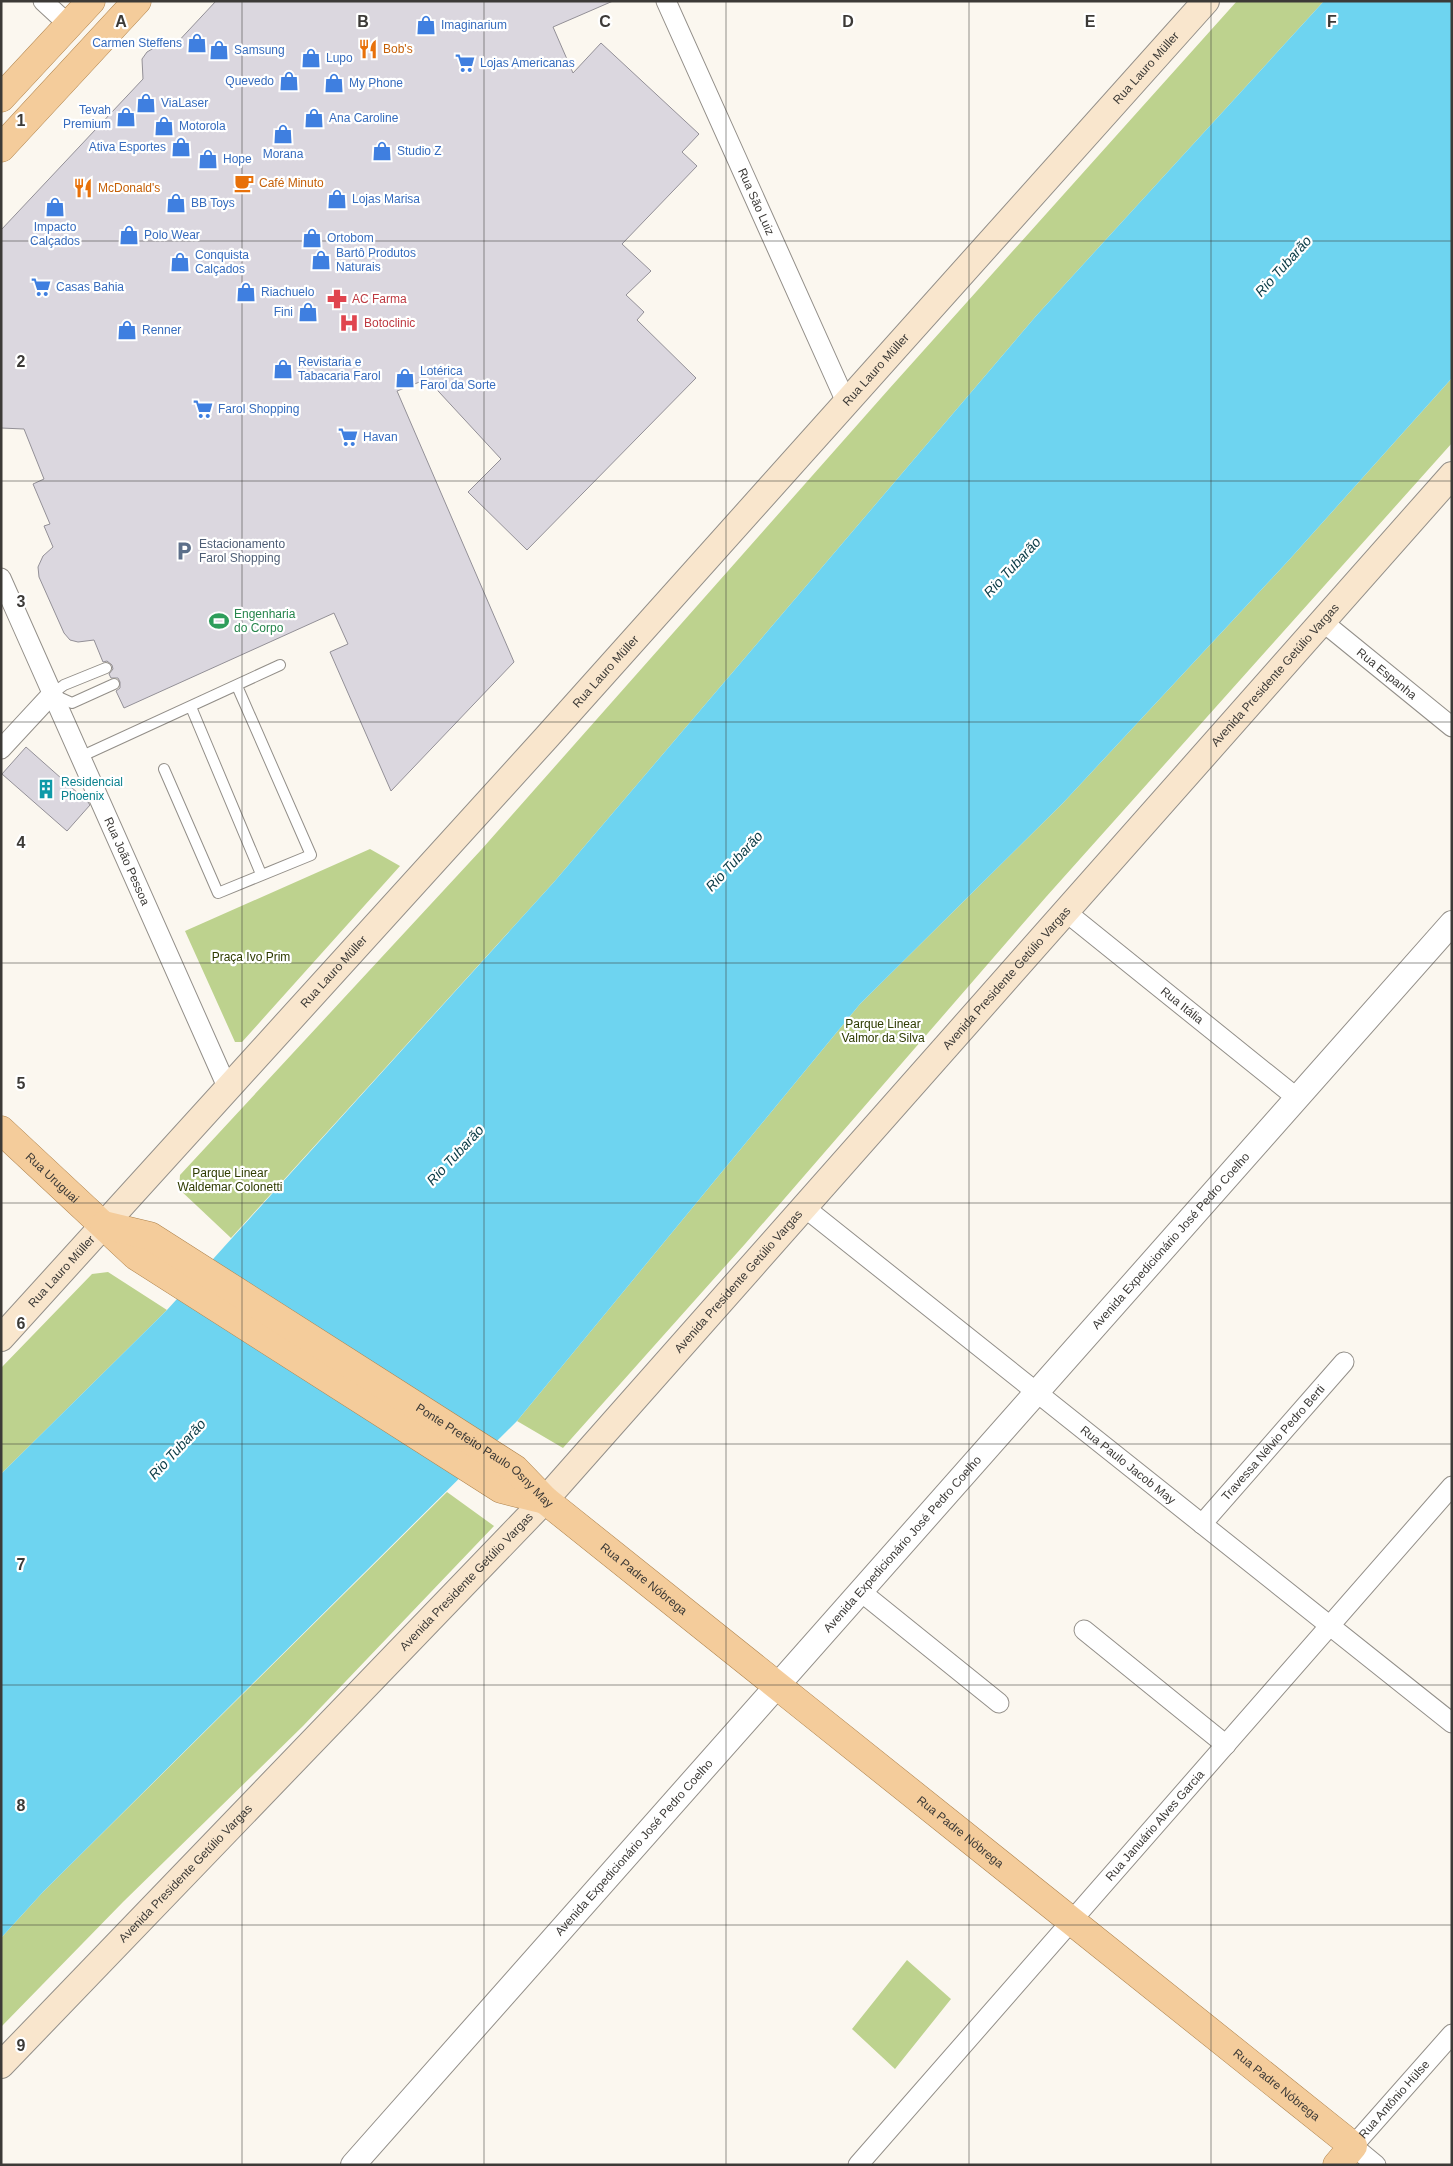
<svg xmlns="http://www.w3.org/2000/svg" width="1453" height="2166" viewBox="0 0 1453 2166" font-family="Arial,sans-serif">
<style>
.green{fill:#bdd28e}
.water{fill:#6ed4f0}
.building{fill:#dbd7df;stroke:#939097}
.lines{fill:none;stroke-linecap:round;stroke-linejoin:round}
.service-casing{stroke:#938f89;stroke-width:12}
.minor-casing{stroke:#938f89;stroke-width:21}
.tertiary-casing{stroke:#938f89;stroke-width:26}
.secondary-casing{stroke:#938f89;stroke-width:28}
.primary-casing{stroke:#ae834d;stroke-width:29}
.service{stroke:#fff;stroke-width:10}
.minor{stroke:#fff;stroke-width:19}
.tertiary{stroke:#fff;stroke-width:24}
.secondary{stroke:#f9e6cd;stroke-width:26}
.primary{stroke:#f4cc9b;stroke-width:28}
.grid{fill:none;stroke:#3c3a37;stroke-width:1;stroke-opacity:0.55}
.labels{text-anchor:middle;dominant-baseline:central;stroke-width:4.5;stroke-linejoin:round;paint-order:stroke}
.shop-label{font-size:12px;fill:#366cbe;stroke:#fff;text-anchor:start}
.food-label{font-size:12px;fill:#c56008;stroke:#fff;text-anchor:start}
.street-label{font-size:12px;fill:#3c3a37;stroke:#fff}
.health-label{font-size:12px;fill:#be3a42;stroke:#fff;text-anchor:start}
.service-label{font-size:12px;fill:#4e5e75;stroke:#fff;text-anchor:start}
.leisure-label{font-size:12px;fill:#27864d;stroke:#fff;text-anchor:start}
.culture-label{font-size:12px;fill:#0d838f;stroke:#fff;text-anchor:start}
.park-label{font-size:12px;fill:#2e3b00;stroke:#fff}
.water-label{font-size:14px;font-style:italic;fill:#0a3b46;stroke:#fff}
.grid-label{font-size:16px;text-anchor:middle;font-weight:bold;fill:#3c3a37;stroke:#fff;stroke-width:4.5;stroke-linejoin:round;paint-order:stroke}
</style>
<rect width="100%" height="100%" fill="#fbf7ef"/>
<path class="green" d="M1237 1H1324L1036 316 554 882 231 1238 179 1189 180 1175 481 850 889 389Z
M1452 378V443L1046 897 745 1244 563 1448 517 1421 860 1004 1063 803 1289 560Z
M370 849 400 866 242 1042H235L185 931Z
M108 1272 167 1310 1 1474V1368L92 1274Z
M447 1492 494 1526 303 1726 123 1902 1 2027V1938L43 1892Z
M907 1960 951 1999 895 2069 852 2029Z"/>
<path class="water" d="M1324 1H1452V378L1289 560 1063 803 860 1004 517 1421 43 1892 1 1938V1474L167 1310 554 882 1036 316Z"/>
<path class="building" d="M216 1H613L553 27 573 73 601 43 699 134 682 152 697 166 622 244 651 271 626 295 644 312 637 320 696 378 527 550 468 492 501 459 427 379 397 391 514 662 391 791 330 652 348 644 334 613 124 708 116 691 120 688V682L118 678H111L109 674 113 669 112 665 107 661 103 662 94 640 78 642 70 640 64 633 39 577 38 567 43 556 53 547 44 526 50 524 33 484 44 479 24 429 1 428V230L143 79 142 59 147 52 159 45 174 46Z
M26 747 88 802 90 805 67 831 2 774Z"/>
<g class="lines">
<defs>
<path id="service" d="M106 668 64 685 52 694 72 703 114 684
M191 707 261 874
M80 757 280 665
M164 769 218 893 311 855 237 686"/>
<g id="minor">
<path d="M43 1 69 25"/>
<path id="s1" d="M666 1 846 402"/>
<path id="s2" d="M1 578 228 1089"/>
<path id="s3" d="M1323 622 1452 727"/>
<path d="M1 749 52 694"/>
<path id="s4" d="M1066 912 1297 1098"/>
<path id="s5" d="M804 1207 1452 1723"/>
<path id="s6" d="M1202 1524 1344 1362"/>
<path d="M860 1591 999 1703"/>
<path d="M1084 1630 1226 1745"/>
<path id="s7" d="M858 2165 1452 1486"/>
<path id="s8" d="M1376 2165 1353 2146 1452 2034"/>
</g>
<g id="tertiary">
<path id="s9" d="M353 2165 1452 923"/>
</g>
<g id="secondary">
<path id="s10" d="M1 1338 546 738 1206 1"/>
<path id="s11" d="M1 2065 545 1500 1452 475"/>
</g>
<g id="primary">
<path d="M1 98 91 1"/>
<path d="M1 148 137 1"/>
<path id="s12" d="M1 1130 136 1256 501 1489 545 1500"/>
<path id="s13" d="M104 1225 150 1236 515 1469 545 1500 1353 2146 1337 2165"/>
</g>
</defs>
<use href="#service" class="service-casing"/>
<use href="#minor" class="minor-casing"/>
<use href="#tertiary" class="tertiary-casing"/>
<use href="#secondary" class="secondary-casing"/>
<use href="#primary" class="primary-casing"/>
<use href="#service" class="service"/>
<use href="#minor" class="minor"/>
<use href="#tertiary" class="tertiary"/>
<use href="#secondary" class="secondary"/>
<use href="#primary" class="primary"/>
</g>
<path class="grid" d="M242 1V2165M484 1V2165M726 1V2165M969 1V2165M1211 1V2165M1 241H1452M1 481H1452M1 722H1452M1 963H1452M1 1203H1452M1 1444H1452M1 1685H1452M1 1925H1452"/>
<defs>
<symbol id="shop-bare" viewBox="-9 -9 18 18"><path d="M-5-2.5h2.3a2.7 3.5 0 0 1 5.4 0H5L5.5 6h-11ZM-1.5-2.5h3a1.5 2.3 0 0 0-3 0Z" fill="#3f7fe0" stroke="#fff" stroke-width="2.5" paint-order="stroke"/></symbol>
<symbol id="restaurant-bare" viewBox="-9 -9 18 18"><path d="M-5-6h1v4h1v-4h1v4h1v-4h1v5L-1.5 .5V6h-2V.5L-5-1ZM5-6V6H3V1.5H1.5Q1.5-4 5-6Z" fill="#e8710a" stroke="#fff" stroke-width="2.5" paint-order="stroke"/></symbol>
<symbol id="supermarket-bare" viewBox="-9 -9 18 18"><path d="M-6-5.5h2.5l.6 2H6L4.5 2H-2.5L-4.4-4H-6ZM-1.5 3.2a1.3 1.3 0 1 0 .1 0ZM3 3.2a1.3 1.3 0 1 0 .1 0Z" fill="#3f7fe0" stroke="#fff" stroke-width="2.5" paint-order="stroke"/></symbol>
<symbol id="cafe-bare" viewBox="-9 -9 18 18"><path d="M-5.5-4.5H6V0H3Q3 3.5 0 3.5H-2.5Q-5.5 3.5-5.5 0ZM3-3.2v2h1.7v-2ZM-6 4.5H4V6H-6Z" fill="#e8710a" stroke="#fff" stroke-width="2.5" paint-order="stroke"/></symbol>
<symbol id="pharmacy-bare" viewBox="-9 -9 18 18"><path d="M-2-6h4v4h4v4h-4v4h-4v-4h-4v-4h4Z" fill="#e0444e" stroke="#fff" stroke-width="2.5" paint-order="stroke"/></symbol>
<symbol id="hospital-bare" viewBox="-9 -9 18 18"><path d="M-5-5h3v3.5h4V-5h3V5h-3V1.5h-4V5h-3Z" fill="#e0444e" stroke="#fff" stroke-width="2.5" paint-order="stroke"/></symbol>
<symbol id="parking-bare" viewBox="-9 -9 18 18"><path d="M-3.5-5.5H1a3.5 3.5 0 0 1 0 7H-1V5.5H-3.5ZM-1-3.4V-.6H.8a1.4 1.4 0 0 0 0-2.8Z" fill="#5c6f8a" stroke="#fff" stroke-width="2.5" paint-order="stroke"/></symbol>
<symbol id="stadium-bare" viewBox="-9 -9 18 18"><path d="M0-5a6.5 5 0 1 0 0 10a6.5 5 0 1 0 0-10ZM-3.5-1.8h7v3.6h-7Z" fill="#2e9e5b" stroke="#fff" stroke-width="2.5" paint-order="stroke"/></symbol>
<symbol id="building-bare" viewBox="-9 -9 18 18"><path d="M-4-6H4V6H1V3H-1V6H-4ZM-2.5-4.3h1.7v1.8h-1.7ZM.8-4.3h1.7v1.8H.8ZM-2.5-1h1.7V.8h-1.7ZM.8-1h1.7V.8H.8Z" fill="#0f9aa8" stroke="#fff" stroke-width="2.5" paint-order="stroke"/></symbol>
</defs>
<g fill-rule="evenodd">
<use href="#shop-bare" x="412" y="11" width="28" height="28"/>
<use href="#shop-bare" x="183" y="29" width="28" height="28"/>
<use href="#restaurant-bare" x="354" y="35" width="28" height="28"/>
<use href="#shop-bare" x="205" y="36" width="28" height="28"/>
<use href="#shop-bare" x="297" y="44" width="28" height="28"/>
<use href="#supermarket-bare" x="451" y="49" width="28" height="28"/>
<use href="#shop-bare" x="275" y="67" width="28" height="28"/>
<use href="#shop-bare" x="320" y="69" width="28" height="28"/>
<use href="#shop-bare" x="132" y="89" width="28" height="28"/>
<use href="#shop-bare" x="112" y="103" width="28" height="28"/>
<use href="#shop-bare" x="300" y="104" width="28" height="28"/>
<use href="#shop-bare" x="150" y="112" width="28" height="28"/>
<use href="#shop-bare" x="269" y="120" width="28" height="28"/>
<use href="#shop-bare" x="167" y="133" width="28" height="28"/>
<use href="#shop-bare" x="368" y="137" width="28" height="28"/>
<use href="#shop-bare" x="194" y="145" width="28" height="28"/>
<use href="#cafe-bare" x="230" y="169" width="28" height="28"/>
<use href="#restaurant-bare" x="69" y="174" width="28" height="28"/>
<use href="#shop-bare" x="323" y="185" width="28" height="28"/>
<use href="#shop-bare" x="162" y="189" width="28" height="28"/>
<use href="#shop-bare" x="41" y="193" width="28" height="28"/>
<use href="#shop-bare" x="115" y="221" width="28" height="28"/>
<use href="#shop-bare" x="298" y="224" width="28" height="28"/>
<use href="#shop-bare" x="307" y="246" width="28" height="28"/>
<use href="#shop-bare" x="166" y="248" width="28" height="28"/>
<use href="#supermarket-bare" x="27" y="273" width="28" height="28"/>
<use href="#shop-bare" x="232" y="278" width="28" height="28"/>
<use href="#pharmacy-bare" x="323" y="285" width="28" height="28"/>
<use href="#shop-bare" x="294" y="298" width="28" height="28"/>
<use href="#hospital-bare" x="335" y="309" width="28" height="28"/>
<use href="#shop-bare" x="113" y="316" width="28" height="28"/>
<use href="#shop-bare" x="269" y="355" width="28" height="28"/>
<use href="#shop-bare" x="391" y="364" width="28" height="28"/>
<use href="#supermarket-bare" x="189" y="395" width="28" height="28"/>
<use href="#supermarket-bare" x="334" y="423" width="28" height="28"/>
<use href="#parking-bare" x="170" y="537" width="28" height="28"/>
<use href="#stadium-bare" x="205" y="607" width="28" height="28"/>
<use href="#building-bare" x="32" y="775" width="28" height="28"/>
</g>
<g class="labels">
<g class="shop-label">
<text x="441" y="25">Imaginarium</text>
<text x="182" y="43" text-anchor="end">Carmen Steffens</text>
<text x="234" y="50">Samsung</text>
<text x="326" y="58">Lupo</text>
<text x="480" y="63">Lojas Americanas</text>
<text x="274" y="81" text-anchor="end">Quevedo</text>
<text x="349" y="83">My Phone</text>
<text x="161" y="103">ViaLaser</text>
<text x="111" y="110" text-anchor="end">Tevah<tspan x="111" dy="14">Premium</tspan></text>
<text x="329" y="118">Ana Caroline</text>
<text x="179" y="126">Motorola</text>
<text x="166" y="147" text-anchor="end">Ativa Esportes</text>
<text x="397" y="151">Studio Z</text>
<text x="283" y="154" text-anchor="middle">Morana</text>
<text x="223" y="159">Hope</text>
<text x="352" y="199">Lojas Marisa</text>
<text x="191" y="203">BB Toys</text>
<text x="55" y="227" text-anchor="middle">Impacto<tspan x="55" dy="14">Calçados</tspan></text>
<text x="144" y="235">Polo Wear</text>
<text x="327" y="238">Ortobom</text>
<text x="336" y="253">Bartô Produtos<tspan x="336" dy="14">Naturais</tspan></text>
<text x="195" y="255">Conquista<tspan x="195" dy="14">Calçados</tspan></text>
<text x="56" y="287">Casas Bahia</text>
<text x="261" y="292">Riachuelo</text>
<text x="293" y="312" text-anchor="end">Fini</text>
<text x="142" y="330">Renner</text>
<text x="298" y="362">Revistaria e<tspan x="298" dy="14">Tabacaria Farol</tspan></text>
<text x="420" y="371">Lotérica<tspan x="420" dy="14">Farol da Sorte</tspan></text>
<text x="218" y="409">Farol Shopping</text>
<text x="363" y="437">Havan</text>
</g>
<g class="food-label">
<text x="383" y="49">Bob's</text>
<text x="259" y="183">Café Minuto</text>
<text x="98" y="188">McDonald's</text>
</g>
<g class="street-label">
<text stroke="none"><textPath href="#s10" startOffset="1710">Rua Lauro Müller</textPath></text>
<text stroke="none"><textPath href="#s1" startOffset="220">Rua São Luiz</textPath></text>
<text stroke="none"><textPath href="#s10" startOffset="1305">Rua Lauro Müller</textPath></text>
<text stroke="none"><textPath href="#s10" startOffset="900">Rua Lauro Müller</textPath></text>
<text stroke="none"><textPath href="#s3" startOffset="82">Rua Espanha</textPath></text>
<text stroke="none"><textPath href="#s11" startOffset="1886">Avenida Presidente Getúlio Vargas</textPath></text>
<text stroke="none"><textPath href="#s2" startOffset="310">Rua João Pessoa</textPath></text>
<text stroke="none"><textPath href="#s10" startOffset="495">Rua Lauro Müller</textPath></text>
<text stroke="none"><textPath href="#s11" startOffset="1481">Avenida Presidente Getúlio Vargas</textPath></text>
<text stroke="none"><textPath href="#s4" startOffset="149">Rua Itália</textPath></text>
<text stroke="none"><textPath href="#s12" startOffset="70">Rua Uruguai</textPath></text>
<text stroke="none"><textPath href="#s9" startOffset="1234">Avenida Expedicionário José Pedro Coelho</textPath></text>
<text stroke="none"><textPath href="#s10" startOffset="90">Rua Lauro Müller</textPath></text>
<text stroke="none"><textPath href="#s11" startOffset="1076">Avenida Presidente Getúlio Vargas</textPath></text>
<text stroke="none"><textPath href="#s6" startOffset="108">Travessa Nélvio Pedro Berti</textPath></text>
<text stroke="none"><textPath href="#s13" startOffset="448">Ponte Prefeito Paulo Osny May</textPath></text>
<text stroke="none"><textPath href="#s5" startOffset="414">Rua Paulo Jacob May</textPath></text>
<text stroke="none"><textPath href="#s9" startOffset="829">Avenida Expedicionário José Pedro Coelho</textPath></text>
<text stroke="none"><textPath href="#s13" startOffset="650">Rua Padre Nóbrega</textPath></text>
<text stroke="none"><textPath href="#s11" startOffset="671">Avenida Presidente Getúlio Vargas</textPath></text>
<text stroke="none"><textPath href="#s7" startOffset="451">Rua Januário Alves Garcia</textPath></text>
<text stroke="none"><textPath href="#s13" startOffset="1055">Rua Padre Nóbrega</textPath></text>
<text stroke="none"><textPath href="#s9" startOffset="424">Avenida Expedicionário José Pedro Coelho</textPath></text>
<text stroke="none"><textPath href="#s11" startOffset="266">Avenida Presidente Getúlio Vargas</textPath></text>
<text stroke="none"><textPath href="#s13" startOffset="1460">Rua Padre Nóbrega</textPath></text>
<text stroke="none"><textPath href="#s8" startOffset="92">Rua Antônio Hülse</textPath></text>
</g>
<g class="health-label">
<text x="352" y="299">AC Farma</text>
<text x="364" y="323">Botoclinic</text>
</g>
<g class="service-label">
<text x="199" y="544">Estacionamento<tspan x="199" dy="14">Farol Shopping</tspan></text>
</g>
<g class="leisure-label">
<text x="234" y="614">Engenharia<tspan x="234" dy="14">do Corpo</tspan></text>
</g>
<g class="culture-label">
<text x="61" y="782">Residencial<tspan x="61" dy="14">Phoenix</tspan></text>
</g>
<g class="park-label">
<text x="251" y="957">Praça Ivo Prim</text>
<text x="883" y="1024">Parque Linear<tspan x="883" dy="14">Valmor da Silva</tspan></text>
<text x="230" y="1173">Parque Linear<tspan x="230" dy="14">Waldemar Colonetti</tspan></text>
</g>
<g class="water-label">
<text transform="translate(1283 266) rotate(-48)">Rio Tubarão</text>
<text transform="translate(1012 567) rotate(-47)">Rio Tubarão</text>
<text transform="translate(734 861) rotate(-47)">Rio Tubarão</text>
<text transform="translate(455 1155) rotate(-47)">Rio Tubarão</text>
<text transform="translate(177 1449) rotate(-47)">Rio Tubarão</text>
</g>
</g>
<g class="grid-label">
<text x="121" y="27">A</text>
<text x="363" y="27">B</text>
<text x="605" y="27">C</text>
<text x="848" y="27">D</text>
<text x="1090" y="27">E</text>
<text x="1332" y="27">F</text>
<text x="21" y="126">1</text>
<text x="21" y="367">2</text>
<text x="21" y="607">3</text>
<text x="21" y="848">4</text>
<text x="21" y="1089">5</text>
<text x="21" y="1329">6</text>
<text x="21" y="1570">7</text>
<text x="21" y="1811">8</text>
<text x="21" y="2051">9</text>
</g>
<rect width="1453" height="2166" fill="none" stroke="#3c3a37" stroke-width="5"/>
</svg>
